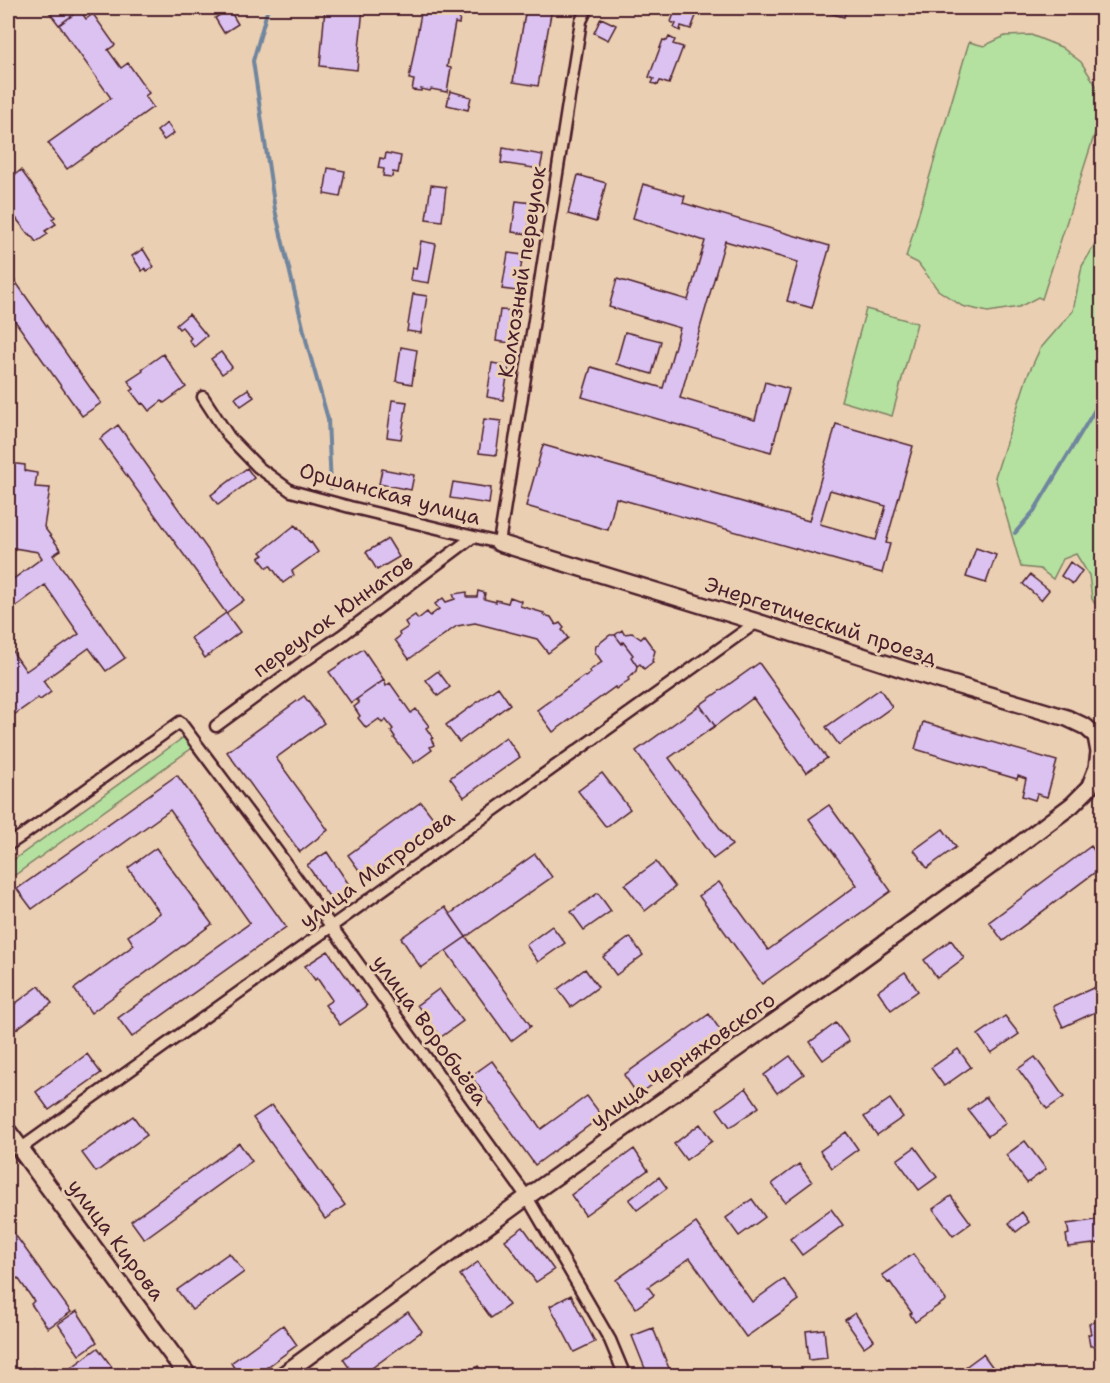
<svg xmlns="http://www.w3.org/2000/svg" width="1110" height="1383" viewBox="0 0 1110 1383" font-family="'Shantell Sans',sans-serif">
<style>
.green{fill:#b4e19f;stroke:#7f8065;stroke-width:1.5}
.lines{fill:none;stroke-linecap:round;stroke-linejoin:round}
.stream{stroke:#70859e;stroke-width:4}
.building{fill:#dbc2f1;stroke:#4a1f2b;stroke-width:1.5;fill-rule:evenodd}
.street-casing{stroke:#4a1f2b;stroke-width:15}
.secondary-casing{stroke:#4a1f2b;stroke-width:20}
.primary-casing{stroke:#4a1f2b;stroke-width:21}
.street{stroke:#ebcfb2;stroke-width:10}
.secondary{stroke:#ebcfb2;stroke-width:15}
.primary{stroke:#ebcfb2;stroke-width:16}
.labels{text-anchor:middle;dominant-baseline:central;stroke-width:6;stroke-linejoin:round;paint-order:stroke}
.street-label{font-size:21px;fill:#4a1f2b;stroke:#ebcfb2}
</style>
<rect width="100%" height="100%" fill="#ebcfb2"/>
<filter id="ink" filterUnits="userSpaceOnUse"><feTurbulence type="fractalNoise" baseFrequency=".0167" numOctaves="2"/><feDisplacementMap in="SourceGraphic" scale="12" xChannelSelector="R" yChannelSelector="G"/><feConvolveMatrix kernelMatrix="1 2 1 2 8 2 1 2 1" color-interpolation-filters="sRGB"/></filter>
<g filter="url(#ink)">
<path class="green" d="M1031 35 1061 47 1081 62 1099 90 1101 114 1042 299 1038 297 1019 307 988 312 962 306 938 290 918 263 906 257 969 42 984 46 1005 36Z
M1102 233V615L1092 599 1089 575 1076 554 1063 559 1053 579 1040 569 1021 567 995 477 1027 377 1040 349 1073 311 1082 266Z
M866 309 917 323 892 416 841 401Z
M184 737 192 748 8 880V864Z"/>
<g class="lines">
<path class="stream" d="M268 8 253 61 275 210 308 348 328 419 331 488
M1015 533 1034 511 1102 398"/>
</g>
<path class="building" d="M46 8H78L80 10 59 25Z
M325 8H363L357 70 320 66Z
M422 8H461L459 24 455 23 447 67 451 68 447 92 431 89 430 91 421 89V91L412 90 414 80 409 79Z
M526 8H552L538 86 513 82Z
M676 8H699L691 29 681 26 680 31 674 28 676 24 671 22Z
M811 8H847L844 17Z
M229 9 238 24 224 33 215 18Z
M80 10 86 19 93 14 115 45 108 50 121 68 128 63 149 93 145 96 153 107 67 169 48 143 111 98 59 25Z
M601 18 616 25 608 40 594 33Z
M669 37 675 40 673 44 683 47 669 84 660 81 658 85 652 83 654 79 649 77 663 40 667 41Z
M450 91 471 97 468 110 447 105Z
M167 123 174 133 164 140 157 131Z
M503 148 543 155 540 169 501 163Z
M386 153 401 156 398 173 393 172 392 177 383 176 384 169 378 168 380 158 385 159Z
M328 168 345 171 340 197 324 194Z
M21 170 55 217 52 219 56 224 45 231 48 234 36 242 30 234 29 235 12 213 8 217V180Z
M578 175 606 183 596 222 568 214Z
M643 184 685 196 683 203 830 246 812 308 787 301 798 262 725 241 680 398 755 420 765 382 789 389 771 452 582 397 591 367 663 388 680 328 609 307 617 279 688 300 705 241 633 218Z
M431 185 446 187 442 221 426 219Z
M516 201 532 203 528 234 512 232Z
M421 241 436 244 429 283 410 280 412 268 416 269Z
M143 249 154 267 147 271 145 268 142 271 132 256Z
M508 253 523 255 517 291 502 289Z
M8 271 101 403 82 416 8 311Z
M413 294 427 296 421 333 407 331Z
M500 310 514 311 511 343 496 341Z
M189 314 207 336 194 347 189 340 191 338 182 327 179 329 176 325Z
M625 332 661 341 652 374 616 364Z
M401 347 417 350 412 384 396 381Z
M221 352 232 367 222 374 211 359Z
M163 354 186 387 164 403 162 401 149 411 143 403 141 404 131 391 134 389 128 381 143 371 142 369Z
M492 363 509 366 503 400 487 397Z
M248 389 254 397 241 406 235 398Z
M392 400 407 402 401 439 387 437Z
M484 419 501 421 496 455 479 453Z
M836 424 913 446 886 543 890 544 882 573 616 498 608 530 526 506 543 445 809 521ZM830 490 886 506 876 540 820 524Z
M118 425 244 600 226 613 100 439Z
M8 463 25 465V471L37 473 35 487 50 488 44 527 61 550 53 555 125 658 106 671 89 648 43 681 51 692 40 700 38 698 8 719V645L26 671 79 634 45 585 8 612V583L42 558 38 552 8 547V524L10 525 13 503 8 502Z
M247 468 254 478 218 505 211 495Z
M382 469 414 475 411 490 379 484Z
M453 482 491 488 489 504 450 498Z
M295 525 297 528 298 527 310 543 311 542 318 552 292 571 294 575 283 583 270 565 267 568 259 558 264 555 261 552Z
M388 539 399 557 377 570 366 552Z
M976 548 996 555 986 583 966 577Z
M1070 562 1082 571 1073 584 1061 576Z
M1030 575 1049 590 1041 600 1023 584Z
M478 591 485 593 484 599 496 602V600L508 603 510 597 521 601 520 606 544 613 543 615 551 617 556 625 560 623 564 628 562 630 568 638 548 653 537 639 475 623 457 626 409 659 395 640 400 636 399 633 408 627 405 622 415 615 418 619 427 612 430 616 439 609 435 604 443 598 446 602 455 599 453 594 467 592V597H477Z
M226 613 240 632 205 658 191 638Z
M622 630 624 634 632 633 641 639 644 636 655 651 652 661 653 662 644 669 640 664 637 666 631 657 633 655 623 642 622 644 615 635Z
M610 635H615L622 644 623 642 633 655 631 657 637 666 636 671 628 678 629 680 616 689 615 687 553 732 537 710 584 676 585 677 591 673 589 671 602 662 595 652 596 646Z
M363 649 384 680 351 703 329 672Z
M759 663 827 758 806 773 753 698 715 726 700 705Z
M438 671 450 687 438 696 426 680Z
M384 680 386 686 390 683 411 713 416 709 429 726 426 728 433 738 431 739 434 745 430 747 432 750 414 763 394 738 395 737 391 731 393 729 386 720 382 723 379 719 366 728 358 718 360 716 354 707 359 703 357 699Z
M498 687 510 704 459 742 446 725Z
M880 689 892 707 839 745 826 727Z
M304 696 324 723 276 758 328 830 300 852 227 752Z
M700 705 715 726 669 758 732 845 713 859 636 751Z
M923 722 1057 761 1047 797 1037 794 1035 800 1022 796 1026 779 1018 776 1017 779 915 749Z
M506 737 520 757 464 797 450 778Z
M602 773 630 809 606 827 578 791Z
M177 775 286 927 132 1037 118 1018 250 923 170 810 32 909 17 889Z
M421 802 437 823 364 877 348 855Z
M829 805 891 891 762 984 699 896 719 882 768 950 857 885 809 819Z
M943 829 956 847 927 868 914 850Z
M1091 846 1102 862V867L1003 941 989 922Z
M156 848 212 924 91 1013 74 989 134 945 128 936 160 913 128 868Z
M327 852 354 892 335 905 307 865Z
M535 854 552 877 466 937 450 914Z
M656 862 675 887 645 911 625 885Z
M598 893 611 911 584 930 571 912Z
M445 907 466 937 421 968 401 938Z
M552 926 565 943 538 962 526 945Z
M466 937 531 1026 511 1041 446 951Z
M630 937 643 955 616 975 603 957Z
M951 940 964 958 937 978 924 960Z
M328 951 367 1006 340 1025 325 1005 332 1000 317 978 315 980 305 966Z
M585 969 598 987 571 1007 558 989Z
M905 972 918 991 891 1010 878 991Z
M1102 984V1009L1063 1027 1053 1006Z
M39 986 52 1003 8 1035V1009Z
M439 989 463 1021 441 1037 417 1005Z
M709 1014 723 1034 638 1095 624 1075Z
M1005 1016 1019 1034 991 1053 978 1035Z
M836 1023 849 1041 823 1060 810 1042Z
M958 1049 971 1067 944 1086 931 1068Z
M87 1054 101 1073 49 1110 36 1092Z
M790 1056 804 1074 777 1093 764 1075Z
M1035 1057 1064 1097 1047 1109 1018 1069Z
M492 1061 541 1129 587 1096 602 1116 535 1165 471 1076Z
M746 1088 759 1107 730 1127 717 1109Z
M986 1097 1006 1123 988 1136 968 1110Z
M890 1099 903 1117 877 1135 864 1117Z
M272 1105 345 1205 325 1219 253 1118Z
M133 1116 147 1135 96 1172 82 1153Z
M700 1124 712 1141 686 1160 674 1144Z
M846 1132 858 1149 832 1168 820 1151Z
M1025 1141 1046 1169 1027 1183 1006 1155Z
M239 1143 252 1161 144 1239 131 1221Z
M915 1147 937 1177 919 1190 897 1160Z
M634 1149 648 1170 585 1215 571 1195Z
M799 1164 812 1182 785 1202 772 1184Z
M659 1177 667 1188 637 1210 629 1200Z
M951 1196 971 1223 953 1236 933 1209Z
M752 1199 765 1217 739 1236 726 1218Z
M831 1209 843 1225 802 1255 790 1239Z
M1022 1212 1029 1222 1016 1232 1009 1223Z
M1102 1219V1243L1068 1247 1066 1235 1069 1234 1067 1224Z
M696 1223 752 1302 784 1279 799 1300 746 1337 690 1258 648 1287 654 1295 636 1308 616 1280Z
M8 1225 71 1312 48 1328 31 1304 34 1301 18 1278 14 1280 8 1271Z
M523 1227 554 1270 536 1282 505 1240Z
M229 1253 244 1272 192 1310 177 1290Z
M913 1254 946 1300 915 1322 910 1314 912 1313 890 1282 888 1283 882 1275Z
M478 1262 509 1305 491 1318 460 1275Z
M571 1295 595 1342 574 1352 550 1306Z
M77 1311 97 1342 79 1355 58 1324Z
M408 1312 422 1331 361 1376H355L343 1359Z
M855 1313 874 1340 864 1347 845 1320Z
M1102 1321V1345L1090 1346 1088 1334H1091L1089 1323Z
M283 1325 297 1345 255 1376H239L231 1363Z
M653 1328 672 1376H648L632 1336Z
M824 1329 827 1358 809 1360 806 1331Z
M98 1348 112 1367 100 1376H60Z
M983 1354 999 1376H953Z
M478 1366 485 1376H465Z
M33 1368 38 1376H22Z"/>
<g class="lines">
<defs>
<path id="street" d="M203 397 229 437 258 467 291 491 350 507 499 543 581 21 587 8
M216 726 303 662 341 636 473 537
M8 845 23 835 180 722 276 850 527 1197 610 1340 625 1376
M20 1149 757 622"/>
<path id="secondary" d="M281 1376 527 1197 832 981 1007 854 1072 805 1089 788 1097 768 1099 752 1096 736 1086 727 1067 718 915 673 757 622 499 543"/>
<path id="primary" d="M8 1132 188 1376"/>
</defs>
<use href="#street" class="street-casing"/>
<use href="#secondary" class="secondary-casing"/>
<use href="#primary" class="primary-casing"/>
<use href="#street" class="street"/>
<use href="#secondary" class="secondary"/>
<use href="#primary" class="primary"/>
</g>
</g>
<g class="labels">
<g class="street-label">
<text transform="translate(522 272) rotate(-81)">Колхозный переулок</text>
<text transform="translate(390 494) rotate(15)">Оршанская улица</text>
<text transform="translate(333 616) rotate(-36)">переулок Юннатов</text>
<text transform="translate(821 621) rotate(18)">Энергетический проезд</text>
<text transform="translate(377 869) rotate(-36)">улица Матросова</text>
<text transform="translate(430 1030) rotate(54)">улица Воробьёва</text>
<text transform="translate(683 1060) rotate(-35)">улица Черняховского</text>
<text transform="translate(116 1240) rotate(53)">улица Кирова</text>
</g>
</g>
<rect width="1110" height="1383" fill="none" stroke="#ebcfb2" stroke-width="30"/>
<rect x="15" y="15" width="1080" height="1353" fill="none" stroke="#4a1f2b" stroke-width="2" filter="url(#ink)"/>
</svg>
